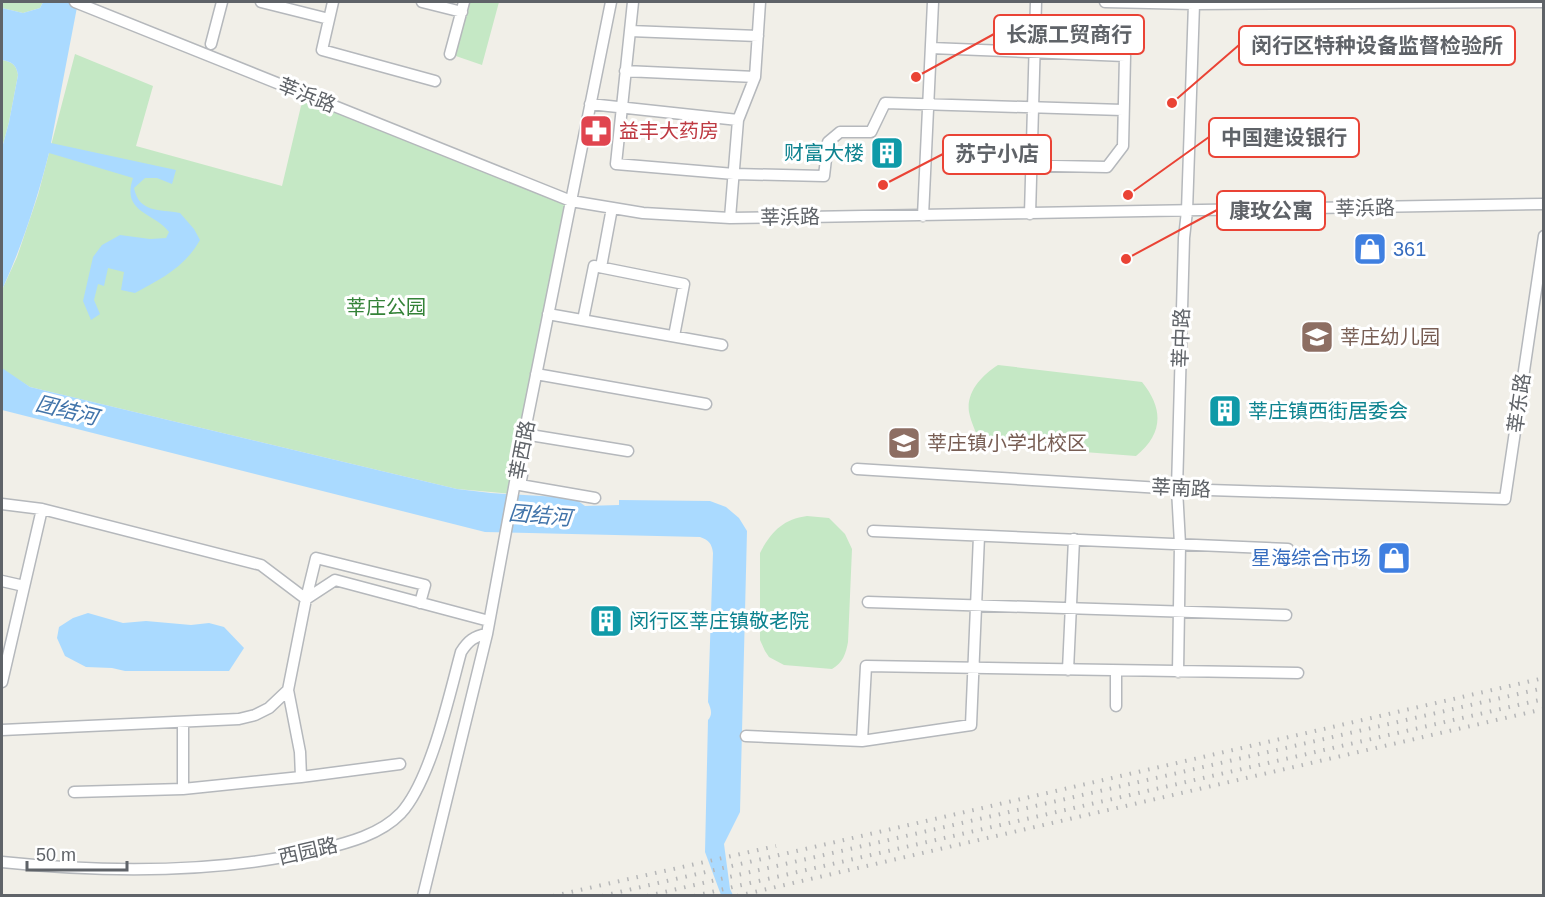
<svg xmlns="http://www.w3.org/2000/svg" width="1545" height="897" viewBox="0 0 1545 897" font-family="Arial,'Noto Sans SC',sans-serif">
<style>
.green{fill:#c5e8c5}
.water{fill:#aadaff}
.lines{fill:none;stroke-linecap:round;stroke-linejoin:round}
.street-casing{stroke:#b5b8bc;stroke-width:13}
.street{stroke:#fff;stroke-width:10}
.rail{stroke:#b6b7b8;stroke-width:4;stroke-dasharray:1.5 8;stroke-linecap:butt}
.labels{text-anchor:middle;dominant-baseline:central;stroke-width:6;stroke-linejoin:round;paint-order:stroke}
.street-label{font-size:20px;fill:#5f6368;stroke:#fff}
.health-label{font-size:20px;fill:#be3a42;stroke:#fff;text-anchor:start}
.culture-label{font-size:20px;fill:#0d838f;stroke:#fff;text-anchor:start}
.shop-label{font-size:20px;fill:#366cbe;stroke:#fff;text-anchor:start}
.park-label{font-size:20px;fill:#348238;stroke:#fff}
.education-label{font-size:20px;fill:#785e54;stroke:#fff;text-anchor:start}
.water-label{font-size:21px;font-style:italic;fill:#4174aa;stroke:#fff}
.leader{fill:none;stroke:#ea4335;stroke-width:2}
.callout-dot{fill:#ea4335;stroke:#fff;stroke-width:2}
.callout{fill:#fff;stroke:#ea4335;stroke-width:2}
.callout-label{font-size:21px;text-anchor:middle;font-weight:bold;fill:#5f6368}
</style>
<rect width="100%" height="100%" fill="#f1efe8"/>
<path class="green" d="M2 2H43L40 8 23 13 2 8Z
M464 2H499L482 65 450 54Z
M75 54 153 86 136 146 282 186 301 106 302 93 571 201 513 494 457 489 30 387 4 371 2 368V290L17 257 38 195Z
M2 60C12 62 16 64 18 75L9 122 2 148Z
M998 365 1142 382C1164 409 1163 434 1136 456L981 444C977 434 971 423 969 412 966 392 982 375 998 365Z
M807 516 829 518 845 534 852 549 848 642C846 653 843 663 832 669L784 665 769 657 765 651 760 640V553C771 532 783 519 807 516Z"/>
<path class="water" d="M43 2H78L51 143 176 170 172 184 157 178H145L134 188C139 213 159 209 180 213L194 229 200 240C185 267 161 279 135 293L121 290 124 272 108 268 104 286 98 284 94 300 100 314 91 320 83 301 93 257 102 245 120 235 150 239 166 238 169 232C154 212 121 213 133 178L49 153C37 200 22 246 2 290V148L9 122 18 75C16 64 12 62 2 60V8L23 13 40 8Z
M2 368 30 387 457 489 491 493 574 498 585 506 619 505V500L710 501 726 507 739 518 747 531 740 812 724 844 730 889 733 895H721L705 852 708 720C713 714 711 709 708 702L713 553C712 544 709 540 700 537L485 532 2 410Z
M88 613 123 623 146 621 191 625 209 623 224 627 244 648 229 671H125L112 668 86 667 65 656 57 638 59 627 73 618Z"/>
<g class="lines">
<defs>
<path id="street" d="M75 2 571 201 643 213 730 218 807 217 1544 204
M261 2 329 19
M333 2 322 50 435 81
M422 2 462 12
M633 2 616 164 734 174 824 176 828 142 840 132H871L885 103 1123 110
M1105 2 1194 4 1544 2
M630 31 758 36
M211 44 222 2
M931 48 1125 56 1123 146 1107 167 960 164
M450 54 464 2
M625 71 755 77
M590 104 738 120
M1030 214 1036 2
M923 216 933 2
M730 218 738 120 755 77 760 2
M601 267 612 208
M548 314 722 345
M583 320 594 266 684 284 674 336
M536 374 706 404
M524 434 628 451
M857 469 1177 489 1505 499 1544 236
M522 475 520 485 595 498
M2 504 42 509
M873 531 1288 549
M2 581 24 586
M306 599 335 580 489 621
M306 599 316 558 425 585 420 603
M868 602 1286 615
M1068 670 1074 539
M1178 672 1180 544 1177 489 1184 238 1187 211 1194 4
M2 682 42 509 261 565 306 599 288 690 269 708 255 715 239 719 2 730
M1116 706V671
M183 722V789
M746 736 862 741 866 666 1298 673
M862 741 971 725 979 536
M301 777 400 764
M74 792 183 789 301 777 300 752 288 690
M2 862C107 873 215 874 319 850 347 843 380 835 401 813 431 780 449 696 461 652 468 641 474 636 487 634
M423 896 487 634 520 455 611 2"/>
</defs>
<use href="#street" class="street-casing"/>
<use href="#street" class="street"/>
<path class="rail" d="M553 896 776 846
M602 896 1544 678
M647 896 1544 688
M694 896 1544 699
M737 896 1544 709"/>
</g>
<defs>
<symbol id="pharmacy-square" viewBox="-11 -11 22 22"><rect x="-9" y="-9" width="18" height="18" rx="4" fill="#e0444e" stroke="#fff"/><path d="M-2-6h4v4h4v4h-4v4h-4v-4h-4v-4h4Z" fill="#fff"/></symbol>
<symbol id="building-square" viewBox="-11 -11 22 22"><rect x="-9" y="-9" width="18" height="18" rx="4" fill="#0f9aa8" stroke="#fff"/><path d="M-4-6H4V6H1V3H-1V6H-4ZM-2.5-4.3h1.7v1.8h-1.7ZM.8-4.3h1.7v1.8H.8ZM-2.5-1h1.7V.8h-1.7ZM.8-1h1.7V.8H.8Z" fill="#fff"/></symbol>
<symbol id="shop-square" viewBox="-11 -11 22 22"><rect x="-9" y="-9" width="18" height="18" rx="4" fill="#3f7fe0" stroke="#fff"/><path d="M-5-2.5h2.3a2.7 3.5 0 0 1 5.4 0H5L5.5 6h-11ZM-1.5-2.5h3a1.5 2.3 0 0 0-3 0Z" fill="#fff"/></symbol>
<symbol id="school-square" viewBox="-11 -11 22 22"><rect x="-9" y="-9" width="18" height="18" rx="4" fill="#8d6e63" stroke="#fff"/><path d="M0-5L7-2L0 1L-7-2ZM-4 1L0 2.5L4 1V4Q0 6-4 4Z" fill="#fff"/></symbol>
</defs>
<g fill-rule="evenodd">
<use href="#pharmacy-square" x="577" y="112" width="38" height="38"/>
<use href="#building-square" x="868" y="134" width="38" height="38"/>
<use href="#shop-square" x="1351" y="230" width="38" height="38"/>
<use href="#school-square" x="1298" y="318" width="38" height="38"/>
<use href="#building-square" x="1206" y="392" width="38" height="38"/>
<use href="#school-square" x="885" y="424" width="38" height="38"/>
<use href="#shop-square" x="1375" y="539" width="38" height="38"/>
<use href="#building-square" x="587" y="602" width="38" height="38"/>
</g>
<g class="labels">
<g class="street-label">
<text transform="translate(307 95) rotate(22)">莘浜路</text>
<text transform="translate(1365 208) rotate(-1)">莘浜路</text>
<text transform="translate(790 217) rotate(-1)">莘浜路</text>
<text transform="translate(1181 338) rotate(-88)">莘中路</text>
<text transform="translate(1519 403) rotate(-82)">莘东路</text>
<text transform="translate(522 450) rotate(-79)">莘西路</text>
<text transform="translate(1181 488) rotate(3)">莘南路</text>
<text transform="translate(308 851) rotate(-13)">西园路</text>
</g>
<g class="health-label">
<text x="619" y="131">益丰大药房</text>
</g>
<g class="culture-label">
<text x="864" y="153" text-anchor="end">财富大楼</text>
<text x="1248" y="411">莘庄镇西街居委会</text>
<text x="629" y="621">闵行区莘庄镇敬老院</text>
</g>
<g class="shop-label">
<text x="1393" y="249">361</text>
<text x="1371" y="558" text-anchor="end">星海综合市场</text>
</g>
<g class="park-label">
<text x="386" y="307">莘庄公园</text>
</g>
<g class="education-label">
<text x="1340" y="337">莘庄幼儿园</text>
<text x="927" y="443">莘庄镇小学北校区</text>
</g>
<g class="water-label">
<text transform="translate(67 410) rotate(14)">团结河</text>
<text transform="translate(540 515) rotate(5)">团结河</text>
</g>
</g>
<path class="leader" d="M916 77L994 34M1172 103L1239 45M1128 195L1209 137M883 185L943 154M1126 259L1217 210"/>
<g class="callout-dot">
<circle cx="916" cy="77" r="6"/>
<circle cx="1172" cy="103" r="6"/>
<circle cx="1128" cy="195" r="6"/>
<circle cx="883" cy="185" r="6"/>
<circle cx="1126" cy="259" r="6"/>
</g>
<g class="callout">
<rect x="994" y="15" width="150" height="39" rx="6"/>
<rect x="1239" y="26" width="276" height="39" rx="6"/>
<rect x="1209" y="118" width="150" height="39" rx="6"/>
<rect x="943" y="135" width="108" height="39" rx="6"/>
<rect x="1217" y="191" width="108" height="39" rx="6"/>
</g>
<g class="callout-label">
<text x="1069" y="42">长源工贸商行</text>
<text x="1377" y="53">闵行区特种设备监督检验所</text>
<text x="1284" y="145">中国建设银行</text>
<text x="997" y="161">苏宁小店</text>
<text x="1271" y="218">康玫公寓</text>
</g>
<rect width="1545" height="897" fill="none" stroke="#5f6368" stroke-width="6"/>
<path d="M27 861v9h100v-9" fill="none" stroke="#5f6368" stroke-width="3"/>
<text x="36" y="861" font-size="18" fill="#5f6368" stroke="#ffffff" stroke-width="4.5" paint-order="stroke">50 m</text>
</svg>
